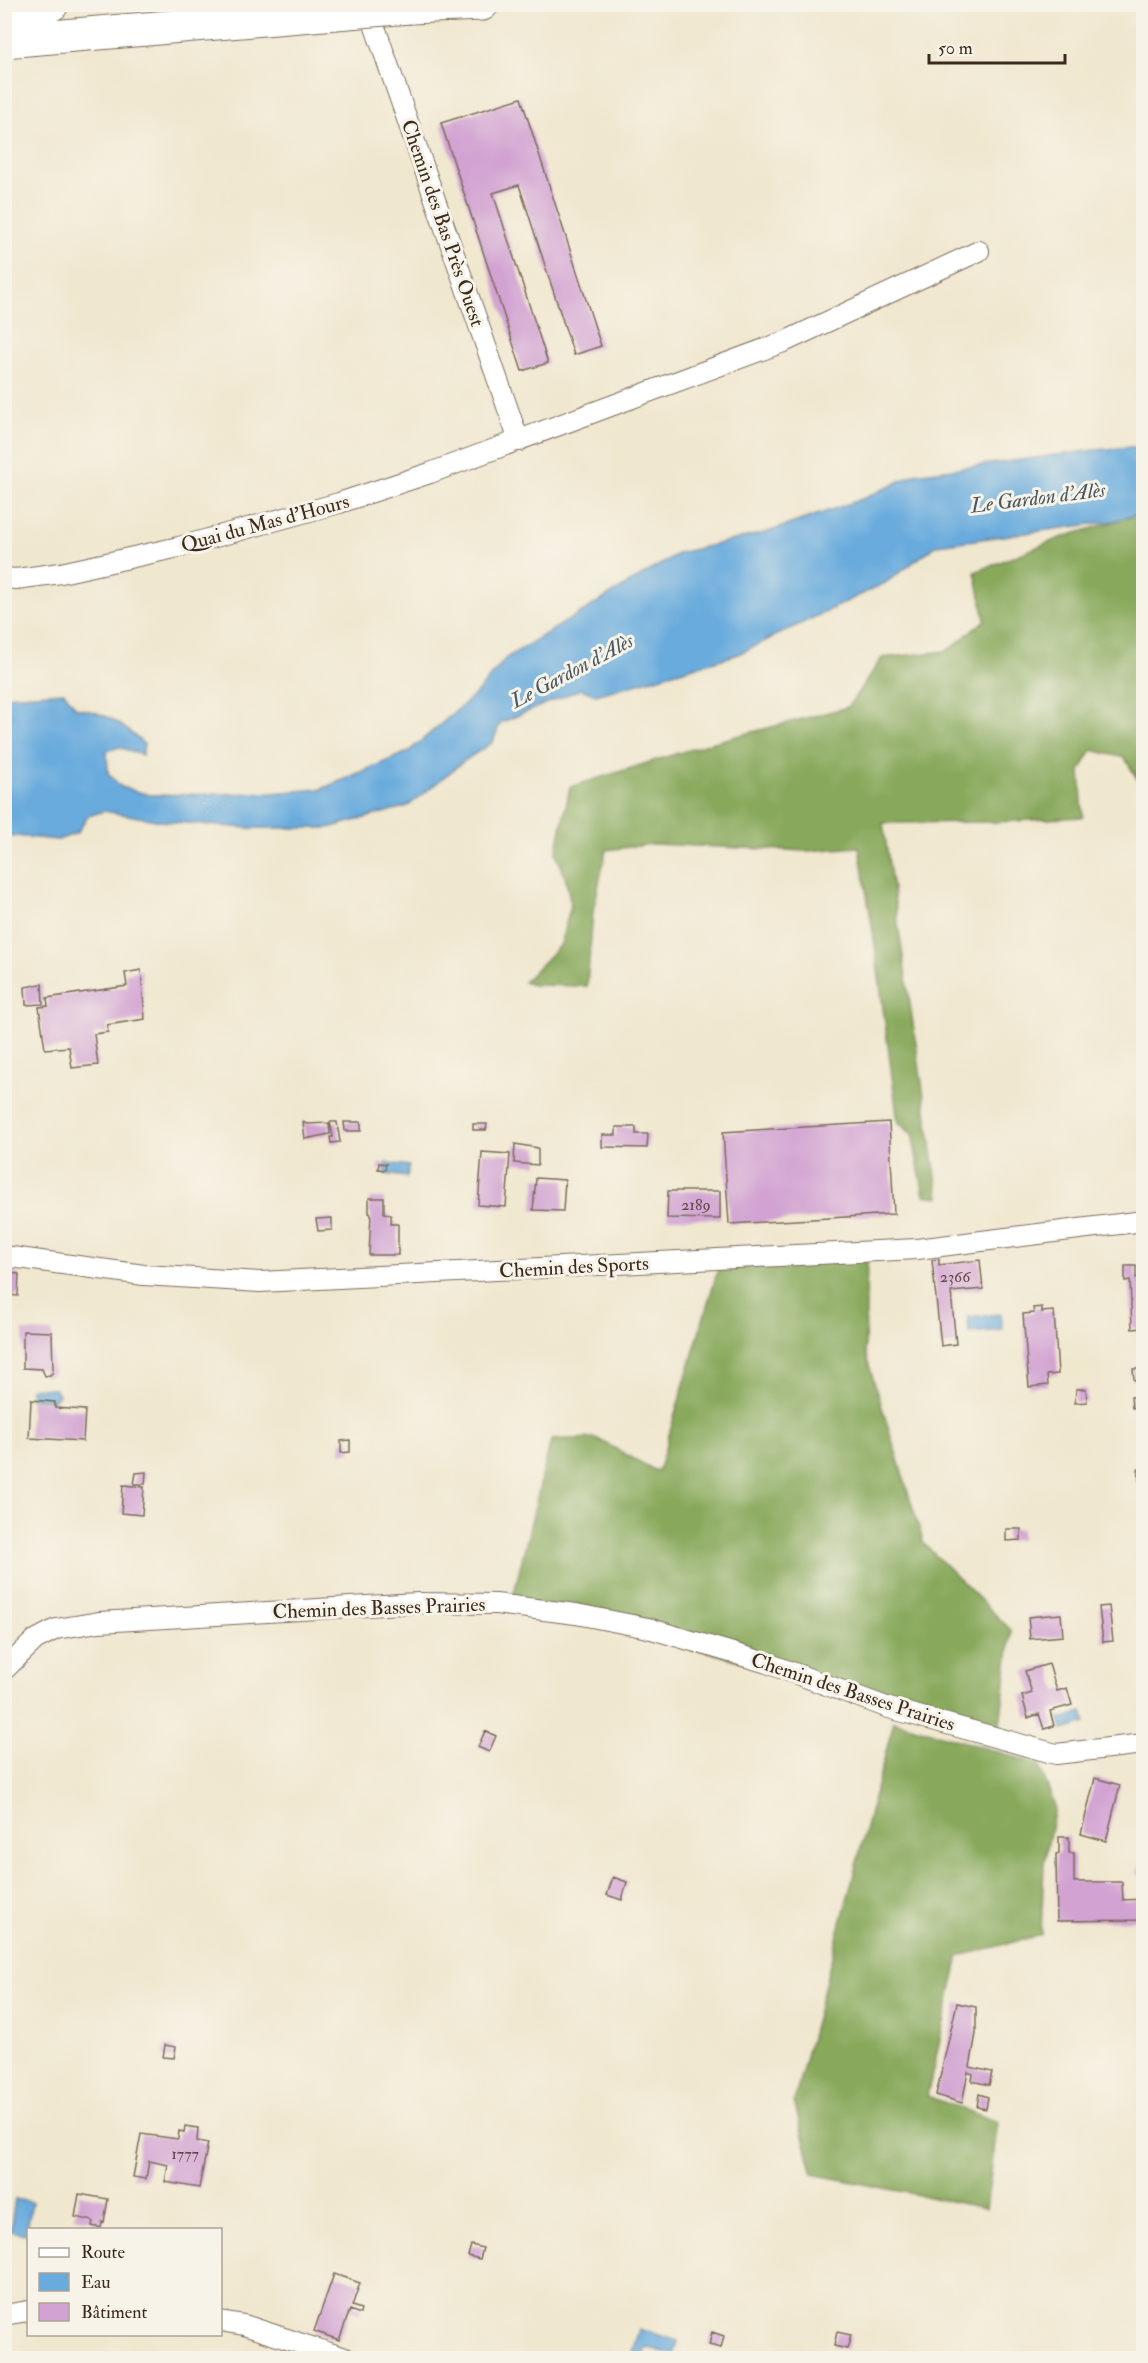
<svg xmlns="http://www.w3.org/2000/svg" width="1148" height="2363" viewBox="0 0 1148 2363" font-family="'IM FELL Double Pica',serif">
<style>
.forest{fill:#88a95c;stroke:#626a3d;stroke-width:1.5}
.water{fill:#69abdd;stroke:#526a7e;stroke-width:1.5}
.building{fill:#d1a2d2}
.lines{fill:none;stroke-linecap:round;stroke-linejoin:round}
.street-casing{stroke:#7a6c5c;stroke-width:22}
.highway-casing{stroke:#7a6c5c;stroke-width:35}
.street{stroke:#fff;stroke-width:20}
.highway{stroke:#fff;stroke-width:33}
.highway-bridge-casing{stroke:#7a6c5c;stroke-width:35;stroke-linecap:butt}
.highway-bridge{stroke:#fff;stroke-width:33}
.labels{text-anchor:middle;dominant-baseline:central;stroke-width:6;stroke-linejoin:round;paint-order:stroke}
.number-label{font-size:16px;fill:#60484b}
.street-label{font-size:20px;fill:#3b2a1e;stroke:#f7f3e8}
.water-label{font-size:21px;font-style:italic;fill:#4b5761;stroke:#f7f3e8}
</style>
<rect width="100%" height="100%" fill="#f7f3e8"/>
<filter id="ink" filterUnits="userSpaceOnUse"><feTurbulence type="fractalNoise" baseFrequency=".0167" numOctaves="2"/><feDisplacementMap in="SourceGraphic" scale="12" xChannelSelector="R" yChannelSelector="G"/><feConvolveMatrix kernelMatrix="1 2 1 2 8 2 1 2 1" color-interpolation-filters="sRGB"/></filter>
<filter id="wash" filterUnits="userSpaceOnUse"><feTurbulence type="fractalNoise" baseFrequency=".008" numOctaves="4" result="noise"/><feDisplacementMap in="SourceGraphic" scale="24" xChannelSelector="R" yChannelSelector="G"/><feGaussianBlur stdDeviation="1.35" result="paint"/><feColorMatrix in="noise" values="0 0 0 0 0 0 0 0 0 0 0 0 0 0 0 0 0 1.4 0 .05"/><feComposite in="paint" operator="in"/></filter>
<g filter="url(#wash)">
<rect width="100%" height="100%" fill="#f0e7cf"/>
<path class="forest" d="M1143 513V789L1125 758 1092 750 1080 771 1083 817 995 822 883 823 939 1197 924 1195 912 1134 898 1122 874 939 859 847 807 851 653 844 606 850 593 912 587 986 533 985 524 982 561 944 571 904 565 876 556 853 570 787 714 742 848 707 882 658 947 651 985 620 975 572 1060 538Z
M867 1260 865 1352 924 1544 1011 1630 999 1734 513 1597 551 1440 596 1438 658 1472 718 1269Z
M894 1721 1039 1764 1055 1806 1044 1864 1041 1935 959 1956 927 2096 998 2122 986 2208 813 2174 794 2102Z"/>
<path class="water" d="M1143 446V513L1114 521 937 545 885 583 736 655 596 695 581 689 500 723 493 742 464 761 408 806 328 828H248L162 821 104 811 88 816 77 833 58 840 5 835V696L64 692 76 708C108 713 120 723 144 744L142 755 119 747 107 751 108 773 121 787 150 795 271 793 321 789 408 752 476 694 506 658 679 553 768 532 865 498 915 474 1095 450Z
M386 1163 409 1166 407 1177 385 1174Z
M1001 1314 1002 1330 969 1333 968 1317Z
M31 1388 55 1389 59 1395 54 1400 30 1398Z
M1083 1712 1086 1723 1063 1730 1060 1719Z
M15 2199 32 2202 26 2234 10 2231Z
M639 2329 678 2341 674 2355 646 2347 642 2358 631 2356Z"/>
<g id="blocks">
<path class="building" d="M521 98 601 346 574 355 519 185 493 193 548 363 522 371 441 123Z
M141 970 145 1019 107 1025 108 1032 94 1034 98 1065 72 1068 69 1047 45 1049 39 1007 48 1006 47 998 127 986 125 973Z
M42 984 43 1004 26 1005 25 987Z
M4 1022H9V1033H4Z
M303 1122 307 1124 329 1123 330 1134 305 1139Z
M330 1122H337L340 1142 331 1143 330 1137H333Z
M344 1122H361V1131H345Z
M889 1122 894 1214 729 1224 723 1132Z
M473 1124H487L486 1130H473Z
M616 1127H636V1134H648L647 1148 602 1147V1135H616Z
M515 1144 538 1148V1165L514 1163Z
M482 1152 510 1154 506 1207 478 1205Z
M379 1163 386 1164 385 1170 378 1169Z
M536 1178 565 1180 563 1211 533 1210Z
M668 1191H720V1219L667 1218Z
M369 1198H384V1213L391 1215V1224H398V1255H369L371 1214 369 1213Z
M332 1218V1230L318 1231 316 1219Z
M939 1259V1265L980 1260 983 1289 951 1292 956 1344 941 1346 932 1260Z
M1125 1266H1136V1278L1144 1277V1328L1132 1329 1130 1280 1125 1281Z
M9 1273 19 1274 18 1296 8 1295Z
M1042 1307V1312L1054 1311 1058 1374 1047 1375 1048 1385 1029 1387 1023 1314 1034 1313 1033 1308Z
M23 1331 52 1332 53 1372 50 1375 45 1376 42 1369 23 1368Z
M1133 1369H1144V1379L1134 1380Z
M1076 1389H1086L1087 1402 1075 1403Z
M1140 1396 1141 1407 1132 1408 1131 1397Z
M31 1400 55 1402V1408L85 1410 83 1441 29 1438Z
M350 1440V1452L341 1453V1441Z
M1138 1469H1144L1142 1481H1139Z
M146 1472 145 1484H134L136 1473Z
M123 1485 144 1487 142 1515 121 1513Z
M1006 1529H1021V1540L1006 1541Z
M1109 1606 1113 1641 1103 1642 1099 1607Z
M1061 1614 1063 1636 1030 1639 1028 1617Z
M1049 1664 1057 1691 1067 1688 1072 1705 1050 1711 1054 1726 1044 1729 1039 1714 1028 1718 1022 1696 1032 1693 1025 1671Z
M485 1731 496 1736 489 1752 478 1747Z
M1095 1778 1120 1785 1106 1841 1081 1834Z
M1059 1837H1069V1853H1074V1882H1122L1123 1900 1144 1899V1920L1057 1921 1056 1854 1059 1853Z
M1143 1858H1144V1880L1137 1873Z
M613 1877 627 1882 622 1900 607 1895Z
M957 2003 976 2007V2034L970 2067 992 2072 989 2085 972 2081 973 2074 968 2072 962 2103 936 2095Z
M165 2045 176 2047 174 2058 163 2057Z
M979 2094 988 2097 986 2109 977 2107Z
M185 2126 198 2128 197 2141 208 2143 199 2188 165 2182 168 2165 149 2161 146 2179 133 2177 141 2134 178 2139 179 2131 184 2132Z
M79 2194 108 2199 104 2223 102 2222 101 2228 92 2226 93 2221 75 2217Z
M471 2245 483 2248 480 2259 468 2256Z
M334 2274 360 2283 352 2306 361 2309 360 2314 350 2310 339 2340 314 2331Z
M712 2332 724 2336 721 2348 709 2345Z
M837 2332 851 2335 847 2349 834 2346Z"/>
</g>
</g>
<g filter="url(#ink)">
<use href="#blocks" fill-opacity="0" stroke="#7a6c5c" stroke-width="1.5"/>
<g class="lines">
<defs>
<path id="street" d="M367 4 519 441
M4 578 16 579 61 573 179 547 339 503 430 473 786 341 979 251
M4 1256 144 1275 260 1282 917 1249 1144 1221
M4 1670 35 1640 56 1629 99 1622 417 1603 496 1604 576 1614 648 1628 767 1663 889 1708 1056 1754 1144 1744
M4 2315 28 2311
M220 2321 244 2325 345 2358"/>
<path id="highway" d="M410 7 482 4
M4 8 52 4
M4 41 336 13"/>
</defs>
<use href="#street" class="street-casing"/>
<use href="#highway" class="highway-casing"/>
<use href="#street" class="street"/>
<use href="#highway" class="highway"/>
<defs>
<path id="highway-bridge" d="M336 13 410 7"/>
</defs>
<use href="#highway-bridge" class="highway-bridge-casing"/>
<use href="#highway-bridge" class="highway-bridge"/>
</g>
</g>
<g class="labels">
<g class="number-label">
<text x="696" y="1205">2189</text>
<text x="955" y="1277">2366</text>
<text x="185" y="2154">1777</text>
</g>
<g class="street-label">
<text transform="translate(443 223) rotate(71)">Chemin des Bas Près Ouest</text>
<text transform="translate(265 523) rotate(-15)">Quai du Mas d'Hours</text>
<text transform="translate(574 1267) rotate(-3)">Chemin des Sports</text>
<text transform="translate(379 1608) rotate(-2)">Chemin des Basses Prairies</text>
<text transform="translate(853 1692) rotate(18)">Chemin des Basses Prairies</text>
</g>
<g class="water-label">
<text transform="translate(1038 498) rotate(-7)">Le Gardon d'Alès</text>
<text transform="translate(572 671) rotate(-28)">Le Gardon d'Alès</text>
</g>
</g>
<rect width="1148" height="2363" fill="none" stroke="#f7f3e8" stroke-width="24"/>
<rect x="27" y="2228" width="195" height="108" fill="#f7f3e8" stroke="#aca397" stroke-width="1.5"/>
<rect x="39" y="2248" width="30" height="9" fill="#ffffff" stroke="#aca397" stroke-width="1.5"/>
<text x="81" y="2258" font-size="18" fill="#3b2a1e">Route</text>
<rect x="39" y="2273" width="30" height="18" fill="#69abdd" stroke="#aca397" stroke-width="1.5"/>
<text x="81" y="2288" font-size="18" fill="#3b2a1e">Eau</text>
<rect x="39" y="2303" width="30" height="18" fill="#d1a2d2" stroke="#aca397" stroke-width="1.5"/>
<text x="81" y="2318" font-size="18" fill="#3b2a1e">Bâtiment</text>
<path d="M929 54v9h136v-9" fill="none" stroke="#3b2a1e" stroke-width="3"/>
<text x="938" y="54" font-size="18" fill="#3b2a1e" stroke="#f7f3e8" stroke-width="4.5" paint-order="stroke">50 m</text>
</svg>
